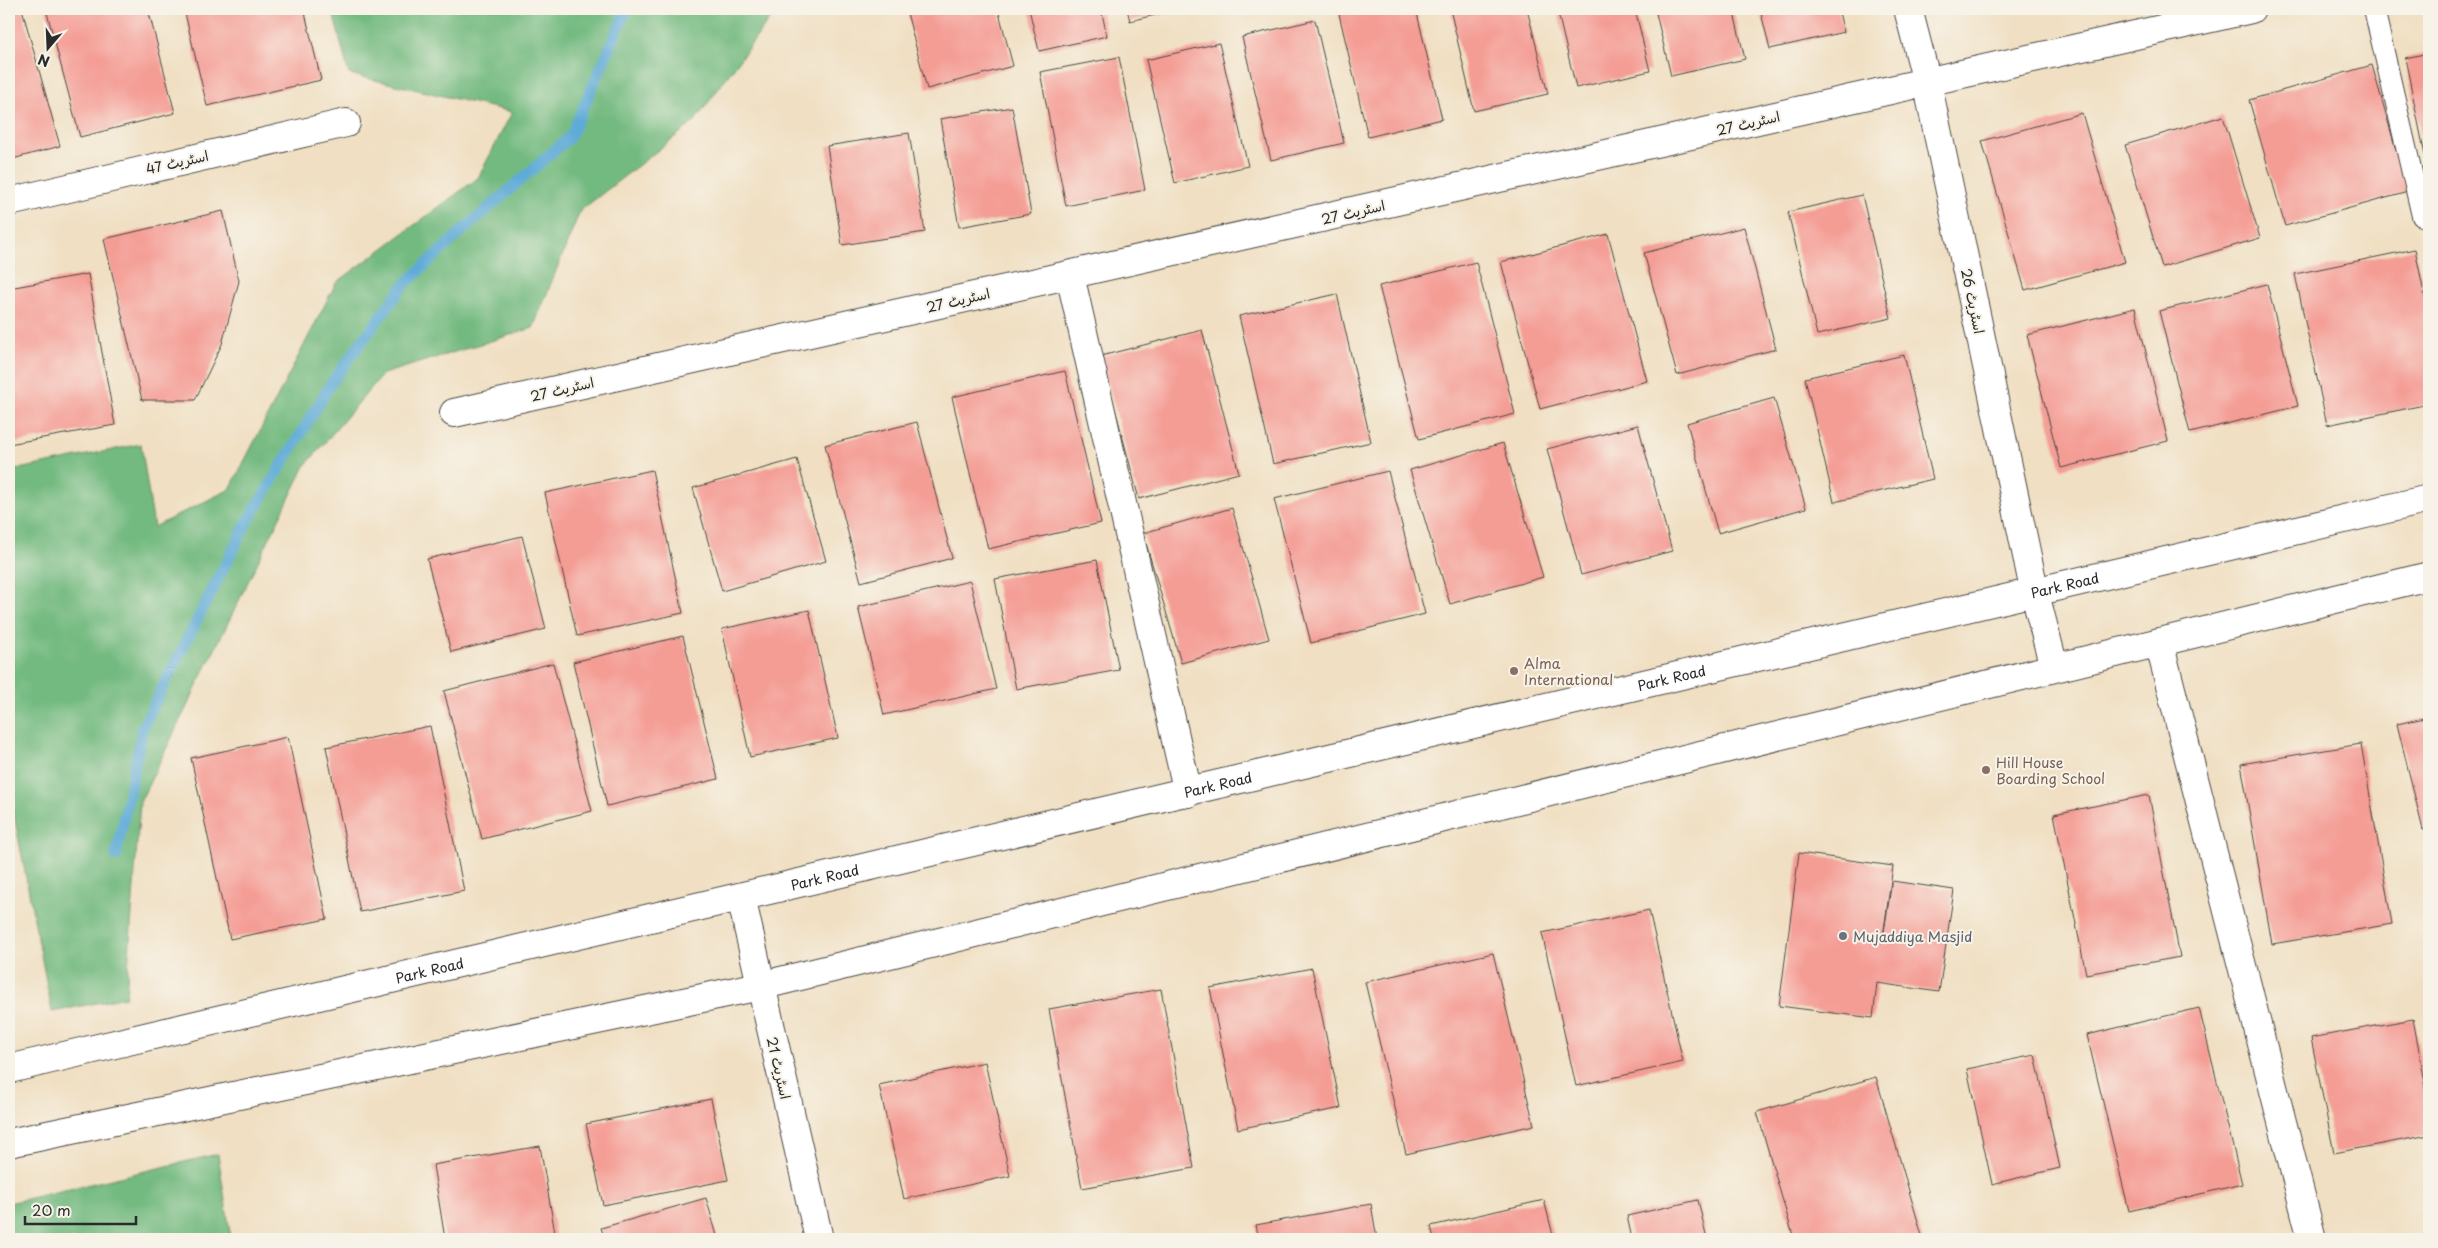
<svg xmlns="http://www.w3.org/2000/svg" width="2438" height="1248" viewBox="0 0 2438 1248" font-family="'Playpen Sans','Playpen Sans Arabic',sans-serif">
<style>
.forest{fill:#73ba80;stroke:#4f7256}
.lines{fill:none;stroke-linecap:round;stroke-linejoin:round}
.stream{stroke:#5fabd7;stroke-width:11}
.building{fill:#f49d95}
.lane-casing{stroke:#494642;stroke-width:22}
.street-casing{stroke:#494642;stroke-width:30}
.secondary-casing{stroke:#494642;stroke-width:30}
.lane{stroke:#fff;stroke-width:20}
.street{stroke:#fff;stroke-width:28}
.secondary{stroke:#fff;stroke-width:28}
.education-dot{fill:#8d6e63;stroke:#f7f3e8;stroke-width:2}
.worship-dot{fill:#6b7280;stroke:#f7f3e8;stroke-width:2}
.labels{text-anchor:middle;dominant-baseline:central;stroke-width:4;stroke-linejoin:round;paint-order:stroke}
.street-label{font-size:14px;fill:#2b2b2b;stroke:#f7f3e8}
.education-label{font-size:14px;fill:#785e54;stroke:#f7f3e8;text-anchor:start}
.worship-label{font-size:14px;fill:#5b616d;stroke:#f7f3e8;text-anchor:start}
</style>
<rect width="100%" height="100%" fill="#f7f3e8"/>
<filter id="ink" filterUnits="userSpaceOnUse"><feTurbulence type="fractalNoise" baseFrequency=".02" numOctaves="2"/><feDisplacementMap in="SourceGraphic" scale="10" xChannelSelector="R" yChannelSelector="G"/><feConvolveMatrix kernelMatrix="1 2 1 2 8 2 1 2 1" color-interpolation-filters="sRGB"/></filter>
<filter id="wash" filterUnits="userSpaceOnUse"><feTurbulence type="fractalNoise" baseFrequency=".0096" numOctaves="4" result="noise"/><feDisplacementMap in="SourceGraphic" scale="20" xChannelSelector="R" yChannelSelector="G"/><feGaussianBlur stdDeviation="1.12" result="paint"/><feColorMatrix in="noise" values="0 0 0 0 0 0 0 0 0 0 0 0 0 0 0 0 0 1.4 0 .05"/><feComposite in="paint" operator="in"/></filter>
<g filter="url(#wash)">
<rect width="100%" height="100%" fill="#f0dfc2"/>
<path class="forest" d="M332 9H777L694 122 580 211 533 328 383 374 305 466 140 802 126 997 52 1012 9 789V471L141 444 154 527 230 489 336 283 478 178 512 112 349 74Z
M218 1154 231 1239H9V1203Z"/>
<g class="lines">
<path class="stream" d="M116 856 143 726 246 524 332 382 403 286 462 231 570 137 627 9"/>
</g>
<g id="blocks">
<path class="building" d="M9 9H22L60 146 9 160Z
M46 9H148L175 113 80 137Z
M184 9H304L321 80 207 106Z
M906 9H998L1013 66 927 89Z
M1029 9H1101L1107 36 1039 51Z
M1127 9H1180L1130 21Z
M1362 9H1416L1442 119 1368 137 1339 14Z
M1450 9H1527L1548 94 1474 111Z
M1557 9H1635L1650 71 1576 88Z
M1655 9H1733L1745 59 1671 76Z
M1760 9H1838L1844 32 1770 49Z
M1315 20 1344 143 1271 160 1242 37Z
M1219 43 1248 166 1175 183 1146 60Z
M2429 53V170H2428L2405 58Z
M1119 57 1145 190 1066 206 1040 72Z
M2372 65 2408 192 2285 226 2249 100Z
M1012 107 1031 214 959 227 940 119Z
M2082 113 2125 262 2025 290 1982 141Z
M2223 116 2260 238 2162 267 2125 145Z
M909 133 925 232 842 245 827 146Z
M1862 195 1891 318 1817 335 1788 212Z
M223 211 239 281 222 344 195 400H142L104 239Z
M1744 227 1776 349 1677 375 1644 253Z
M1608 234 1647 381 1540 409 1501 262Z
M2415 249 2429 318V404L2327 425 2295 274Z
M1476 262 1515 414 1419 439 1379 286Z
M88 274 115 425 9 444V288Z
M2267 284 2298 406 2190 433 2159 311Z
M1337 294 1371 442 1273 464 1239 316Z
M2135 308 2168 441 2061 468 2027 335Z
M1202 330 1239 473 1139 499 1101 356Z
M1904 355 1933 479 1834 502 1805 378Z
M1065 371 1101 523 988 549 952 397Z
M1774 398 1806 508 1718 533 1687 423Z
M917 422 952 558 861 582 825 445Z
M1638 425 1672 551 1581 575 1547 449Z
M1503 443 1543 577 1450 604 1410 470Z
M797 459 826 561 722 591 693 488Z
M652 470 683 613 577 636 545 493Z
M1388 471 1425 614 1311 643 1274 499Z
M1232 508 1269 639 1181 663 1143 533Z
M522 536 546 629 451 652 427 559Z
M1097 560 1119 670 1016 689 995 579Z
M970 581 996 689 884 715 858 607Z
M809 610 838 738 750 757 722 629Z
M683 636 718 779 607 806 573 662Z
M553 663 592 811 482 839 444 691Z
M2429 717V828L2423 830 2397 724Z
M430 726 464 891 360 912 326 747Z
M288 737 327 919 230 939 191 758Z
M2361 744 2392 924 2272 944 2241 764Z
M2149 795 2180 957 2086 974 2054 814Z
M1799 853 1893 866 1882 944 1892 881 1954 890 1939 992 1877 983 1873 1018 1779 1006Z
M1649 910 1683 1062 1576 1086 1542 933Z
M1493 953 1534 1125 1406 1154 1365 982Z
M1312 968 1341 1108 1238 1129 1210 988Z
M1161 989 1194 1168 1082 1188 1049 1009Z
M2199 1008 2242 1184 2129 1211 2087 1035Z
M2413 1019 2429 1103V1135L2334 1153 2311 1038Z
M2035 1055 2060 1168 1992 1184 1967 1069Z
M985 1062 1010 1176 904 1199 879 1085Z
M1876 1077 1923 1239H1794L1757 1112Z
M711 1099 728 1180 603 1205 586 1124Z
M540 1146 556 1239H445L433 1165Z
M706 1198 718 1239H605L601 1228Z
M1544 1200 1554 1239H1434L1431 1226Z
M1698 1200 1707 1239H1632L1627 1216Z
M1371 1204 1377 1239H1259L1256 1225Z
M1198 1236 1199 1239H1186V1238Z"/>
</g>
</g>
<g filter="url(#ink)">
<use href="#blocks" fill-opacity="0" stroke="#494642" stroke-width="1"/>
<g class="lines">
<defs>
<path id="lane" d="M2374 9 2422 216"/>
<path id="street" d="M1908 9 1927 82 2035 594 2054 667
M9 202 346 123
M1070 275 1188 793
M454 413 2251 9
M2159 642 2312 1239
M741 897 819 1239"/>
<g id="secondary">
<path id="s1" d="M9 1069 2429 499"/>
<path d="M9 1143 760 986 2429 576"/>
</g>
</defs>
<use href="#lane" class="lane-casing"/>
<use href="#street" class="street-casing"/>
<use href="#secondary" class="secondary-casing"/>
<use href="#lane" class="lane"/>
<use href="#street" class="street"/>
<use href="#secondary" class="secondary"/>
</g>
</g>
<g class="education-dot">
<circle cx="1514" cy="671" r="5"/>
<circle cx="1986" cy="770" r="5"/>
</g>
<circle class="worship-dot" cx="1843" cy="936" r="5"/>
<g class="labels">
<g class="street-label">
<text transform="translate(1748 123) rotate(-13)">اسٹریٹ 27</text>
<text transform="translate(177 162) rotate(-13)">اسٹریٹ 47</text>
<text transform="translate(1353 212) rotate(-13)">اسٹریٹ 27</text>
<text transform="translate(958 300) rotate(-13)">اسٹریٹ 27</text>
<text transform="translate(1973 301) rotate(78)">اسٹریٹ 26</text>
<text transform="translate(562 389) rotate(-13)">اسٹریٹ 27</text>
<text stroke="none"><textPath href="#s1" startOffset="2112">Park Road</textPath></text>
<text stroke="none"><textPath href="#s1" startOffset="1708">Park Road</textPath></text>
<text stroke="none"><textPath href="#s1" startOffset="1242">Park Road</textPath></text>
<text stroke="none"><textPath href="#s1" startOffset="838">Park Road</textPath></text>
<text stroke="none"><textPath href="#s1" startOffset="432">Park Road</textPath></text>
<text transform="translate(779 1068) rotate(77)">اسٹریٹ 21</text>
</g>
<g class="education-label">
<text x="1524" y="663">Alma<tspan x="1524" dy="16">International</tspan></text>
<text x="1996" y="762">Hill House<tspan x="1996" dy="16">Boarding School</tspan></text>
</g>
<g class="worship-label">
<text x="1853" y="936">Mujaddiya Masjid</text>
</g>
</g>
<rect width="2438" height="1248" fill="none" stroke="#f7f3e8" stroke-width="30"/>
<g transform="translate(48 48) rotate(199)" stroke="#f7f3e8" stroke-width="4" paint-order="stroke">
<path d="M0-4L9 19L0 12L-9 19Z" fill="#2b2b2b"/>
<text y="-8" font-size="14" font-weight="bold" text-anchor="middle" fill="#2b2b2b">N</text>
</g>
<path d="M25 1216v8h111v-8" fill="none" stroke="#2b2b2b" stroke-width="2.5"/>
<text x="32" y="1216" font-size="15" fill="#2b2b2b" stroke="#f7f3e8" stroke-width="4" paint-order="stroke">20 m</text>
</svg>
